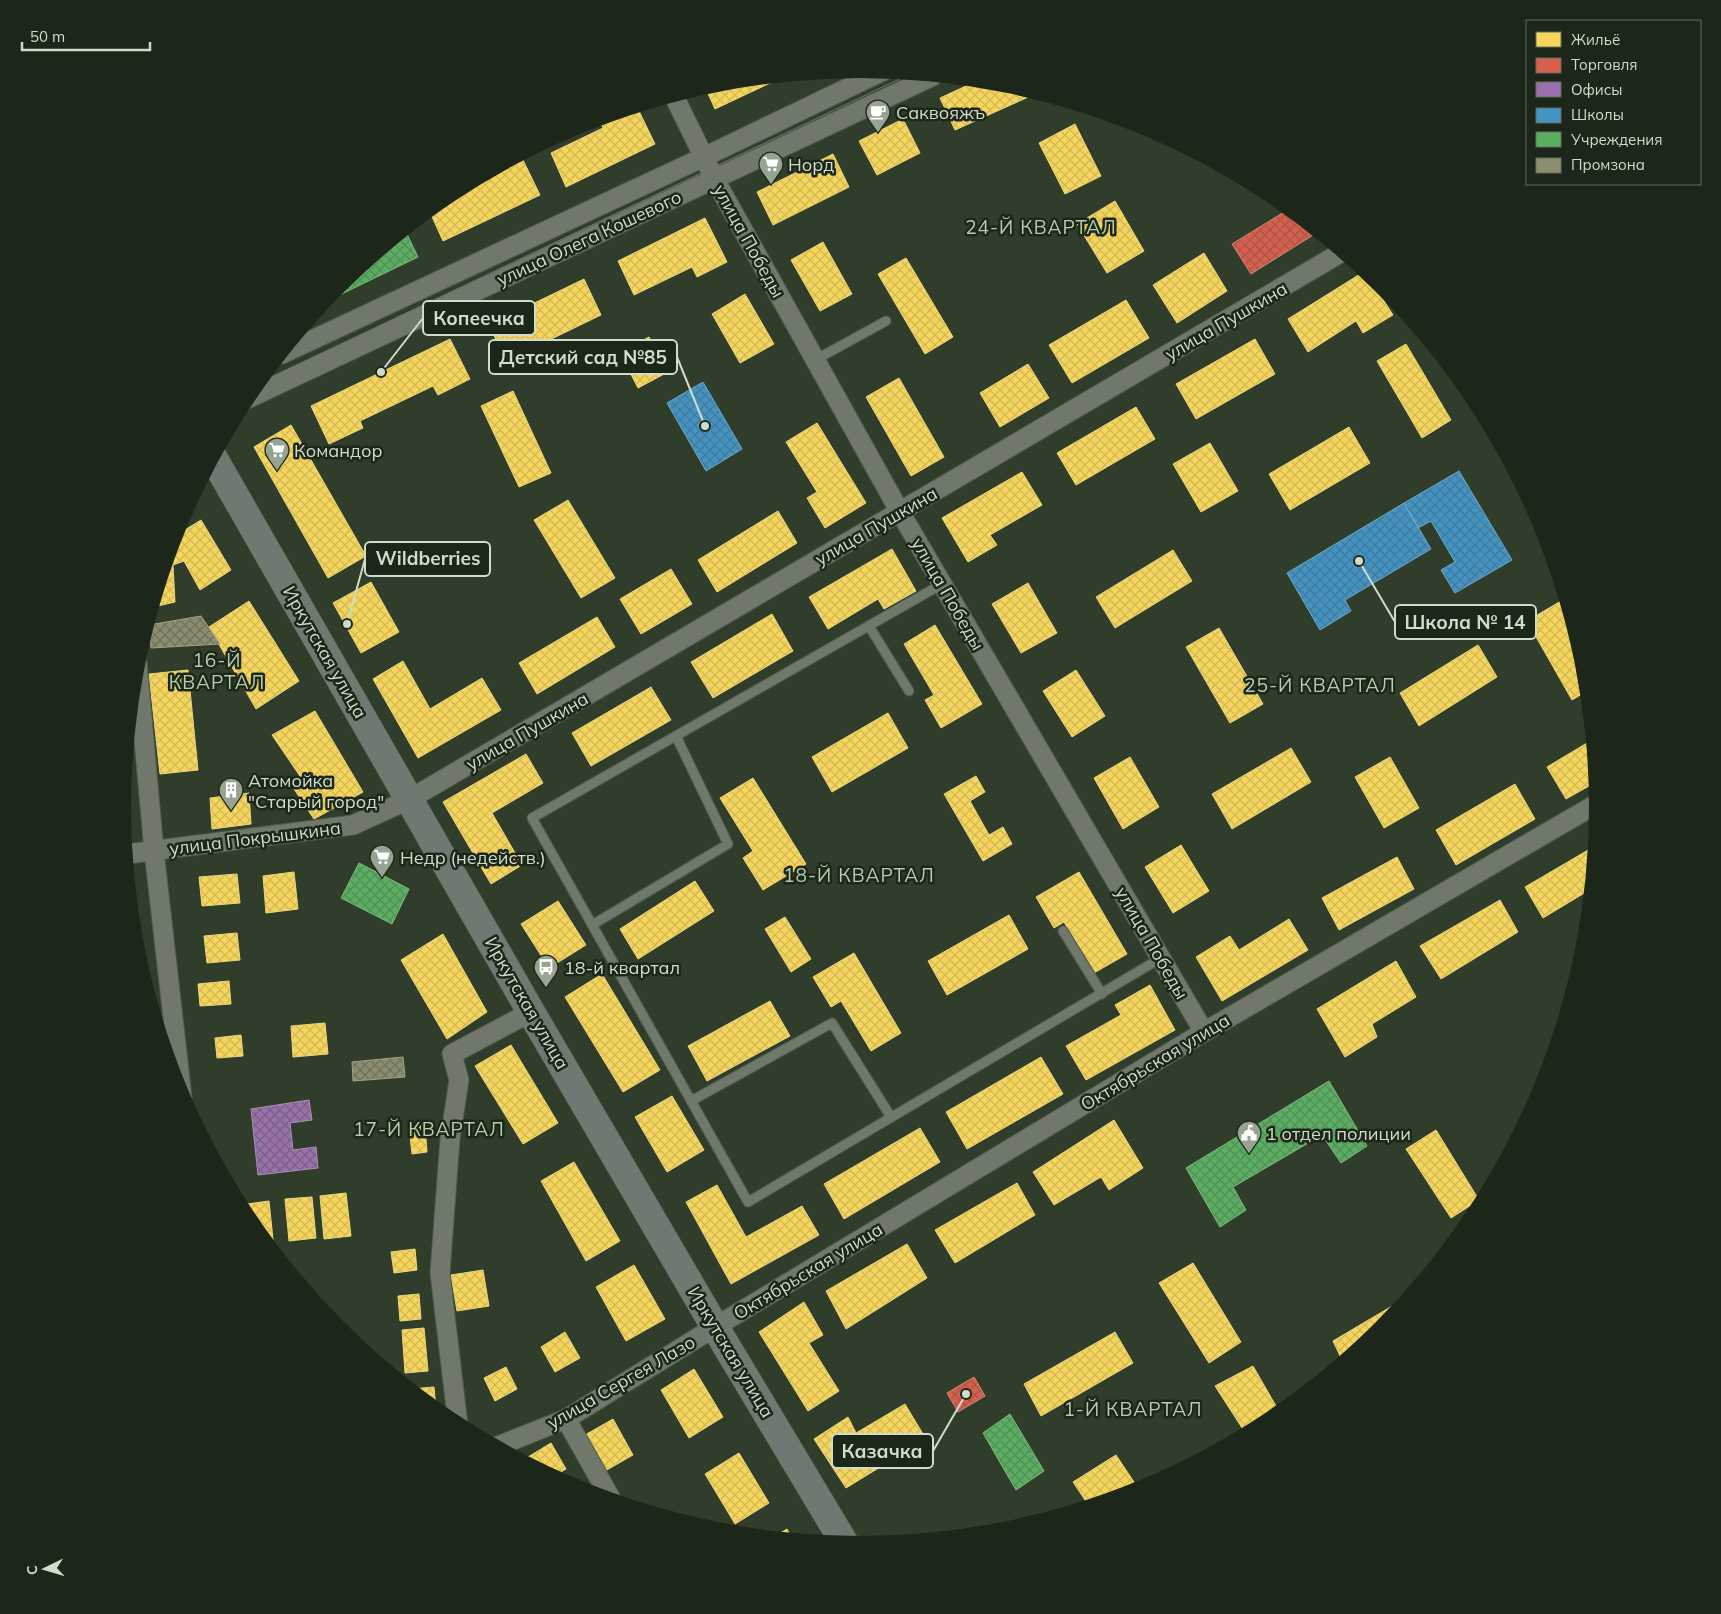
<svg xmlns="http://www.w3.org/2000/svg" width="1721" height="1614" viewBox="0 0 1721 1614" font-family="Mulish,sans-serif">
<style>
.homes{fill:url(#homes-cross-hatch);stroke:#ead77d}
.shops{fill:url(#shops-cross-hatch);stroke:#d48572}
.offices{fill:url(#offices-cross-hatch);stroke:#a990b4}
.schools{fill:url(#schools-cross-hatch);stroke:#6da9c5}
.public{fill:url(#public-cross-hatch);stroke:#7dbc80}
.industry{fill:url(#industry-cross-hatch);stroke:#a0a48a}
.lines{fill:none;stroke-linecap:round;stroke-linejoin:round}
.service-casing{stroke:#505a4b;stroke-width:11}
.minor-casing{stroke:#505a4b;stroke-width:21}
.primary-casing{stroke:#505a4b;stroke-width:29}
.service{stroke:#6f786a;stroke-width:9}
.minor{stroke:#6f786a;stroke-width:19}
.primary{stroke:#6f7972;stroke-width:28}
.tram{stroke:#71786c;stroke-width:1}
.labels{text-anchor:middle;dominant-baseline:central;stroke-width:5;stroke-linejoin:round;paint-order:stroke}
.poi-label{font-size:18px;fill:#cfdcca;stroke:#1d2719;text-anchor:start}
.street-label{font-size:18px;fill:#cfdcca;stroke:#1d2719}
.neighbourhood-label{font-size:19px;letter-spacing:1px;fill:#b5cea9;stroke:#1d2719}
.leader{fill:none;stroke:#cfdcca;stroke-width:2}
.callout-dot{fill:#cfdcca;stroke:#1d2719;stroke-width:2}
.callout{fill:#1d2719;stroke:#cfdcca;stroke-width:2}
.callout-label{font-size:19px;text-anchor:middle;font-weight:bold;fill:#cfdcca}
</style>
<defs>
<pattern id="homes-cross-hatch" width="8" height="8" patternUnits="userSpaceOnUse" patternTransform="scale(1.25)"><rect width="8" height="8" fill="#f6d55c"/><path d="M0 0l8 8M0 8l8-8" fill="none" stroke="#d1b856"/></pattern>
<pattern id="shops-cross-hatch" width="8" height="8" patternUnits="userSpaceOnUse" patternTransform="scale(1.25)"><rect width="8" height="8" fill="#d6604d"/><path d="M0 0l8 8M0 8l8-8" fill="none" stroke="#a85748"/></pattern>
<pattern id="offices-cross-hatch" width="8" height="8" patternUnits="userSpaceOnUse" patternTransform="scale(1.25)"><rect width="8" height="8" fill="#9970ab"/><path d="M0 0l8 8M0 8l8-8" fill="none" stroke="#796084"/></pattern>
<pattern id="schools-cross-hatch" width="8" height="8" patternUnits="userSpaceOnUse" patternTransform="scale(1.25)"><rect width="8" height="8" fill="#4393c3"/><path d="M0 0l8 8M0 8l8-8" fill="none" stroke="#427b9b"/></pattern>
<pattern id="public-cross-hatch" width="8" height="8" patternUnits="userSpaceOnUse" patternTransform="scale(1.25)"><rect width="8" height="8" fill="#5aae61"/><path d="M0 0l8 8M0 8l8-8" fill="none" stroke="#528e56"/></pattern>
<pattern id="industry-cross-hatch" width="8" height="8" patternUnits="userSpaceOnUse" patternTransform="scale(1.25)"><rect width="8" height="8" fill="#8c8c6e"/><path d="M0 0l8 8M0 8l8-8" fill="none" stroke="#71725d"/></pattern>
</defs>
<rect width="100%" height="100%" fill="#313d2b"/>
<path class="homes" d="M785 76 715 109 705 87 717 83Z
M979 80 1005 83 1033 92 1035 94 955 130 940 98Z
M637 107 655 144 566 187 551 153 603 128 599 119Z
M903 119 920 153 877 175 859 141Z
M1075 124 1101 176 1065 194 1039 143Z
M833 154 849 187 773 225 757 192Z
M523 160 540 195 443 241 429 210 451 193Z
M1115 201 1144 251 1107 273 1077 224Z
M705 218 727 262 697 277 692 267 634 295 618 261Z
M823 242 852 294 820 311 791 260Z
M1204 253 1227 291 1177 323 1153 285Z
M906 258 953 337 925 354 878 274Z
M1365 271 1393 315 1363 333 1356 321 1308 352 1288 319Z
M584 279 601 315 506 361 489 325Z
M745 294 774 344 740 363 712 314Z
M1126 300 1149 338 1072 383 1049 345Z
M649 337 668 372 638 388 620 353Z
M450 339 470 379 438 395 433 386 360 421 363 428 329 444 311 406Z
M1255 339 1275 374 1196 419 1176 384Z
M1406 344 1451 420 1422 438 1377 361Z
M1028 364 1049 398 1000 427 980 393Z
M899 378 944 457 911 476 866 397Z
M513 391 551 473 519 487 481 406Z
M1136 407 1155 439 1076 485 1057 453Z
M817 423 866 503 825 528 807 498 817 492 786 442Z
M291 425 366 556 328 578 254 447Z
M1349 427 1370 463 1290 510 1269 474Z
M1210 443 1238 491 1201 512 1173 464Z
M1022 472 1042 505 990 535 997 545 968 562 942 518Z
M568 500 615 578 581 598 534 520Z
M778 511 797 543 717 592 698 560Z
M201 520 231 570 200 590 184 561 173 565 175 602 153 607 175 536Z
M892 549 916 591 884 609 878 599 828 629 809 597Z
M1173 550 1192 581 1115 628 1096 597Z
M671 569 692 604 641 634 620 599Z
M371 582 399 632 361 653 333 603Z
M1028 583 1057 633 1021 653 992 604Z
M249 601 299 681 256 709 209 627Z
M1561 601 1571 617 1585 663 1587 691 1572 700 1527 621Z
M772 614 793 651 713 698 691 662Z
M597 617 615 647 537 694 519 663Z
M935 625 982 704 941 728 925 700 934 695 904 644Z
M1219 628 1263 704 1230 723 1186 647Z
M1478 645 1497 677 1419 726 1400 693Z
M403 661 430 709 482 678 501 710 418 758 373 679Z
M188 670 198 770 160 774 149 674Z
M1076 670 1105 716 1072 737 1043 691Z
M651 687 671 720 591 766 572 733Z
M315 711 363 792 314 819 294 789 304 782 272 735Z
M888 713 908 748 832 792 812 757Z
M1592 740 1596 782 1566 799 1547 767Z
M1291 748 1311 782 1232 829 1212 794Z
M526 754 543 783 492 813 522 865 491 884 443 802Z
M1130 757 1159 807 1123 829 1094 778Z
M1390 757 1419 808 1384 828 1355 777Z
M976 776 985 792 970 801 989 835 1003 827 1012 844 983 861 944 794Z
M753 778 806 864 763 890 743 858 753 851 720 798Z
M1515 784 1535 819 1456 865 1436 830Z
M249 793 251 824 212 829 210 798Z
M1181 845 1209 891 1173 913 1145 867Z
M1595 846 1591 889 1543 918 1525 887Z
M1397 857 1414 889 1339 930 1322 898Z
M294 872 298 909 266 913 263 876Z
M1079 872 1127 954 1094 973 1064 922 1054 928 1036 897Z
M237 874 240 903 202 906 199 877Z
M695 881 714 911 638 959 620 929Z
M1500 900 1518 932 1441 979 1420 946Z
M558 901 586 945 549 968 521 924Z
M1009 915 1028 949 947 995 928 961Z
M785 917 811 959 791 972 765 929Z
M1289 919 1308 950 1222 1001 1196 957 1230 936 1239 950Z
M237 933 240 960 207 963 204 936Z
M443 934 487 1012 447 1039 401 960Z
M854 953 901 1033 871 1051 841 1001 831 1007 813 977Z
M1396 961 1416 997 1372 1024 1377 1037 1345 1057 1317 1009Z
M602 974 660 1070 623 1092 565 997Z
M229 981 231 1004 200 1006 198 984Z
M1150 985 1175 1030 1086 1080 1066 1046 1121 1015 1115 1005Z
M770 1001 790 1036 707 1081 688 1046Z
M325 1023 328 1054 293 1057 291 1026Z
M241 1035 243 1056 217 1058 215 1038Z
M511 1045 558 1123 523 1144 475 1066Z
M1041 1057 1063 1094 967 1149 946 1112Z
M672 1096 704 1150 667 1172 635 1117Z
M1114 1120 1143 1168 1109 1190 1101 1177 1054 1205 1033 1172Z
M425 1125 427 1152 412 1154 409 1127Z
M920 1128 940 1162 844 1219 824 1184Z
M1436 1130 1479 1200 1451 1218 1406 1149Z
M574 1162 620 1241 586 1261 541 1181Z
M1017 1183 1035 1215 955 1263 935 1230Z
M717 1185 746 1237 802 1206 819 1235 731 1284 686 1202Z
M346 1193 351 1236 324 1239 320 1196Z
M312 1197 316 1238 289 1241 285 1199Z
M269 1201 274 1249H273L247 1217 240 1205Z
M907 1244 927 1278 846 1329 826 1291Z
M415 1249 417 1270 394 1273 391 1252Z
M1193 1263 1241 1342 1209 1363 1159 1283Z
M634 1265 665 1319 626 1341 596 1287Z
M483 1270 489 1306 457 1311 451 1275Z
M419 1294 421 1319 400 1321 398 1296Z
M1404 1299 1405 1301 1382 1329 1343 1362 1333 1341Z
M804 1302 823 1335 809 1343 839 1391 808 1411 759 1332Z
M424 1328 428 1371 405 1373 402 1330Z
M565 1332 580 1358 555 1372 541 1347Z
M1115 1332 1133 1363 1041 1416 1024 1384Z
M1253 1366 1280 1413 1270 1421 1246 1434 1215 1386Z
M506 1367 517 1389 495 1401 484 1378Z
M694 1369 723 1417 689 1438 661 1390Z
M434 1387 436 1409 411 1389Z
M905 1404 926 1439 846 1488 814 1439 848 1417 856 1433Z
M613 1419 633 1455 605 1471 585 1435Z
M551 1443 566 1469 554 1476 523 1460Z
M739 1453 769 1503 735 1524 705 1474Z
M1116 1455 1134 1482 1106 1500 1089 1506 1073 1482Z
M787 1529 792 1539 774 1537Z"/>
<path class="shops" d="M1289 209 1318 232 1251 274 1232 244Z
M974 1377 985 1396 958 1412 947 1393Z"/>
<path class="offices" d="M309 1100 312 1120 290 1123 293 1150 316 1147 318 1168 258 1175 251 1109Z"/>
<path class="schools" d="M703 382 742 449 706 471 667 403Z
M1459 471 1512 560 1455 593 1441 570 1455 562 1431 521 1418 528 1404 503Z
M1404 503 1431 549 1345 600 1351 611 1320 630 1287 573Z"/>
<path class="public" d="M405 230 418 257 325 302 339 285Z
M359 863 409 889 392 924 341 898Z
M1329 1081 1367 1146 1341 1163 1322 1135 1233 1187 1246 1210 1220 1227 1186 1168Z
M1010 1414 1044 1471 1016 1490 983 1433Z"/>
<path class="industry" d="M201 616 220 644 151 648 149 625Z
M403 1057 405 1077 353 1081 352 1062Z"/>
<g class="lines">
<defs>
<path id="service" d="M815 360 886 321
M942 584 532 818 748 1202 1161 958
M869 626 909 691
M592 925 728 844 676 736
M1063 931 1102 994
M691 1101 832 1023 891 1117"/>
<path id="minor" d="M674 96 714 178 900 512 1204 1032
M282 354 704 157 883 71
M245 400 933 76
M137 662 154 851 182 1097
M127 854 353 825 410 799 1342 252
M566 1419 611 1499
M458 1425 440 1273 450 1139 459 1080 452 1054 531 1012
M498 1446 566 1419 715 1327 1204 1032 1598 803"/>
<path id="primary" d="M214 459 531 1012 715 1327 845 1544"/>
</defs>
<use href="#service" class="service-casing"/>
<use href="#minor" class="minor-casing"/>
<use href="#primary" class="primary-casing"/>
<use href="#service" class="service"/>
<use href="#minor" class="minor"/>
<use href="#primary" class="primary"/>
<path class="tram" d="M257 384 910 74"/>
</g>
<defs>
<symbol id="cafe-pin" viewBox="-11 -11 22 30"><path d="M0 17L-7.5 6A9.5 9.5 0 1 1 7.5 6Z" fill="#98a492" stroke="#1d2719"/><path d="M-5.5-4.5H6V0H3Q3 3.5 0 3.5H-2.5Q-5.5 3.5-5.5 0ZM3-3.2v2h1.7v-2ZM-6 4.5H4V6H-6Z" fill="#fff"/></symbol>
<symbol id="supermarket-pin" viewBox="-11 -11 22 30"><path d="M0 17L-7.5 6A9.5 9.5 0 1 1 7.5 6Z" fill="#98a492" stroke="#1d2719"/><path d="M-6-5.5h2.5l.6 2H6L4.5 2H-2.5L-4.4-4H-6ZM-1.5 3.2a1.3 1.3 0 1 0 .1 0ZM3 3.2a1.3 1.3 0 1 0 .1 0Z" fill="#fff"/></symbol>
<symbol id="building-pin" viewBox="-11 -11 22 30"><path d="M0 17L-7.5 6A9.5 9.5 0 1 1 7.5 6Z" fill="#98a492" stroke="#1d2719"/><path d="M-4-6H4V6H1V3H-1V6H-4ZM-2.5-4.3h1.7v1.8h-1.7ZM.8-4.3h1.7v1.8H.8ZM-2.5-1h1.7V.8h-1.7ZM.8-1h1.7V.8H.8Z" fill="#fff"/></symbol>
<symbol id="bus-pin" viewBox="-11 -11 22 30"><path d="M0 17L-7.5 6A9.5 9.5 0 1 1 7.5 6Z" fill="#98a492" stroke="#1d2719"/><path d="M-5-6H5V4H4V6H2V4H-2V6H-4V4H-5ZM-3.5-4V0h7V-4ZM-3.5 1.2v1.5H-2V1.2ZM2 1.2v1.5H3.5V1.2Z" fill="#fff"/></symbol>
<symbol id="civic-pin" viewBox="-11 -11 22 30"><path d="M0 17L-7.5 6A9.5 9.5 0 1 1 7.5 6Z" fill="#98a492" stroke="#1d2719"/><path d="M-.6-6.5H3V-4.5H.6V-3L4-1V1h2V6H-6V1h2V-1L-.6-3ZM-1.2 2.5V6h2.4V2.5Z" fill="#fff"/></symbol>
</defs>
<g fill-rule="evenodd">
<use href="#cafe-pin" x="864" y="98" width="28" height="38"/>
<use href="#supermarket-pin" x="757" y="150" width="28" height="38"/>
<use href="#supermarket-pin" x="263" y="436" width="28" height="38"/>
<use href="#building-pin" x="217" y="776" width="28" height="38"/>
<use href="#supermarket-pin" x="368" y="843" width="28" height="38"/>
<use href="#bus-pin" x="532" y="953" width="28" height="38"/>
<use href="#civic-pin" x="1235" y="1119" width="28" height="38"/>
</g>
<g class="labels">
<g class="poi-label">
<text x="896" y="112">Саквояжъ</text>
<text x="788" y="164">Норд</text>
<text x="294" y="450">Командор</text>
<text x="248" y="780">Атомойка<tspan x="248" dy="21">"Старый город"</tspan></text>
<text x="400" y="857">Недр (недейств.)</text>
<text x="564" y="967">18-й квартал</text>
<text x="1266" y="1133">1 отдел полиции</text>
</g>
<g class="street-label">
<text transform="translate(589 238) rotate(-25)">улица Олега Кошевого</text>
<text transform="translate(749 241) rotate(61)">улица Победы</text>
<text transform="translate(1226 321) rotate(-30)">улица Пушкина</text>
<text transform="translate(876 526) rotate(-30)">улица Пушкина</text>
<text transform="translate(948 594) rotate(60)">улица Победы</text>
<text transform="translate(325 652) rotate(60)">Иркутская улица</text>
<text transform="translate(527 731) rotate(-30)">улица Пушкина</text>
<text transform="translate(255 838) rotate(-7)">улица Покрышкина</text>
<text transform="translate(1152 943) rotate(60)">улица Победы</text>
<text transform="translate(527 1003) rotate(60)">Иркутская улица</text>
<text transform="translate(1155 1062) rotate(-31)">Октябрьская улица</text>
<text transform="translate(808 1271) rotate(-31)">Октябрьская улица</text>
<text transform="translate(731 1352) rotate(59)">Иркутская улица</text>
<text transform="translate(621 1382) rotate(-30)">улица Сергея Лазо</text>
</g>
<g class="neighbourhood-label">
<text x="1041" y="227">24-Й КВАРТАЛ</text>
<text x="217" y="660">16-Й<tspan x="217" dy="22">КВАРТАЛ</tspan></text>
<text x="1320" y="685">25-Й КВАРТАЛ</text>
<text x="859" y="875">18-Й КВАРТАЛ</text>
<text x="429" y="1129">17-Й КВАРТАЛ</text>
<text x="1133" y="1409">1-Й КВАРТАЛ</text>
</g>
</g>
<path d="M0 0H1721V1614H0ZM131 807a729 729 0 1 1 1458 0a729 729 0 1 1-1458 0Z" fill="#1d2719" fill-rule="evenodd"/>
<path class="leader" d="M381 372L423 318M705 426L677 357M347 624L365 559M1359 561L1395 622M966 1394L933 1451"/>
<g class="callout-dot">
<circle cx="381" cy="372" r="5"/>
<circle cx="705" cy="426" r="5"/>
<circle cx="347" cy="624" r="5"/>
<circle cx="1359" cy="561" r="5"/>
<circle cx="966" cy="1394" r="5"/>
</g>
<g class="callout">
<rect x="423" y="301" width="112" height="34" rx="5"/>
<rect x="489" y="340" width="188" height="34" rx="5"/>
<rect x="365" y="542" width="125" height="34" rx="5"/>
<rect x="1395" y="605" width="141" height="34" rx="5"/>
<rect x="832" y="1434" width="101" height="34" rx="5"/>
</g>
<g class="callout-label">
<text x="479" y="325">Копеечка</text>
<text x="583" y="364">Детский сад №85</text>
<text x="428" y="565">Wildberries</text>
<text x="1465" y="629">Школа № 14</text>
<text x="882" y="1458">Казачка</text>
</g>
<rect x="1526" y="20" width="175" height="165" fill="#1d2719" stroke="#646f60"/>
<rect x="1536" y="32" width="25" height="15" fill="#f6d55c" stroke="#646f60"/>
<text x="1571" y="45" font-size="15" fill="#cfdcca">Жильё</text>
<rect x="1536" y="58" width="25" height="15" fill="#d6604d" stroke="#646f60"/>
<text x="1571" y="70" font-size="15" fill="#cfdcca">Торговля</text>
<rect x="1536" y="82" width="25" height="15" fill="#9970ab" stroke="#646f60"/>
<text x="1571" y="95" font-size="15" fill="#cfdcca">Офисы</text>
<rect x="1536" y="108" width="25" height="15" fill="#4393c3" stroke="#646f60"/>
<text x="1571" y="120" font-size="15" fill="#cfdcca">Школы</text>
<rect x="1536" y="132" width="25" height="15" fill="#5aae61" stroke="#646f60"/>
<text x="1571" y="145" font-size="15" fill="#cfdcca">Учреждения</text>
<rect x="1536" y="158" width="25" height="15" fill="#8c8c6e" stroke="#646f60"/>
<text x="1571" y="170" font-size="15" fill="#cfdcca">Промзона</text>
<g transform="translate(45 1569) rotate(265)" stroke="#1d2719" stroke-width="4" paint-order="stroke">
<path d="M0-4L9 19L0 12L-9 19Z" fill="#cfdcca"/>
<text y="-8" font-size="14" font-weight="bold" text-anchor="middle" fill="#cfdcca">С</text>
</g>
<path d="M22 42v8h128v-8" fill="none" stroke="#cfdcca" stroke-width="2.5"/>
<text x="30" y="42" font-size="15" fill="#cfdcca" stroke="#1d2719" stroke-width="4" paint-order="stroke">50 m</text>
</svg>
